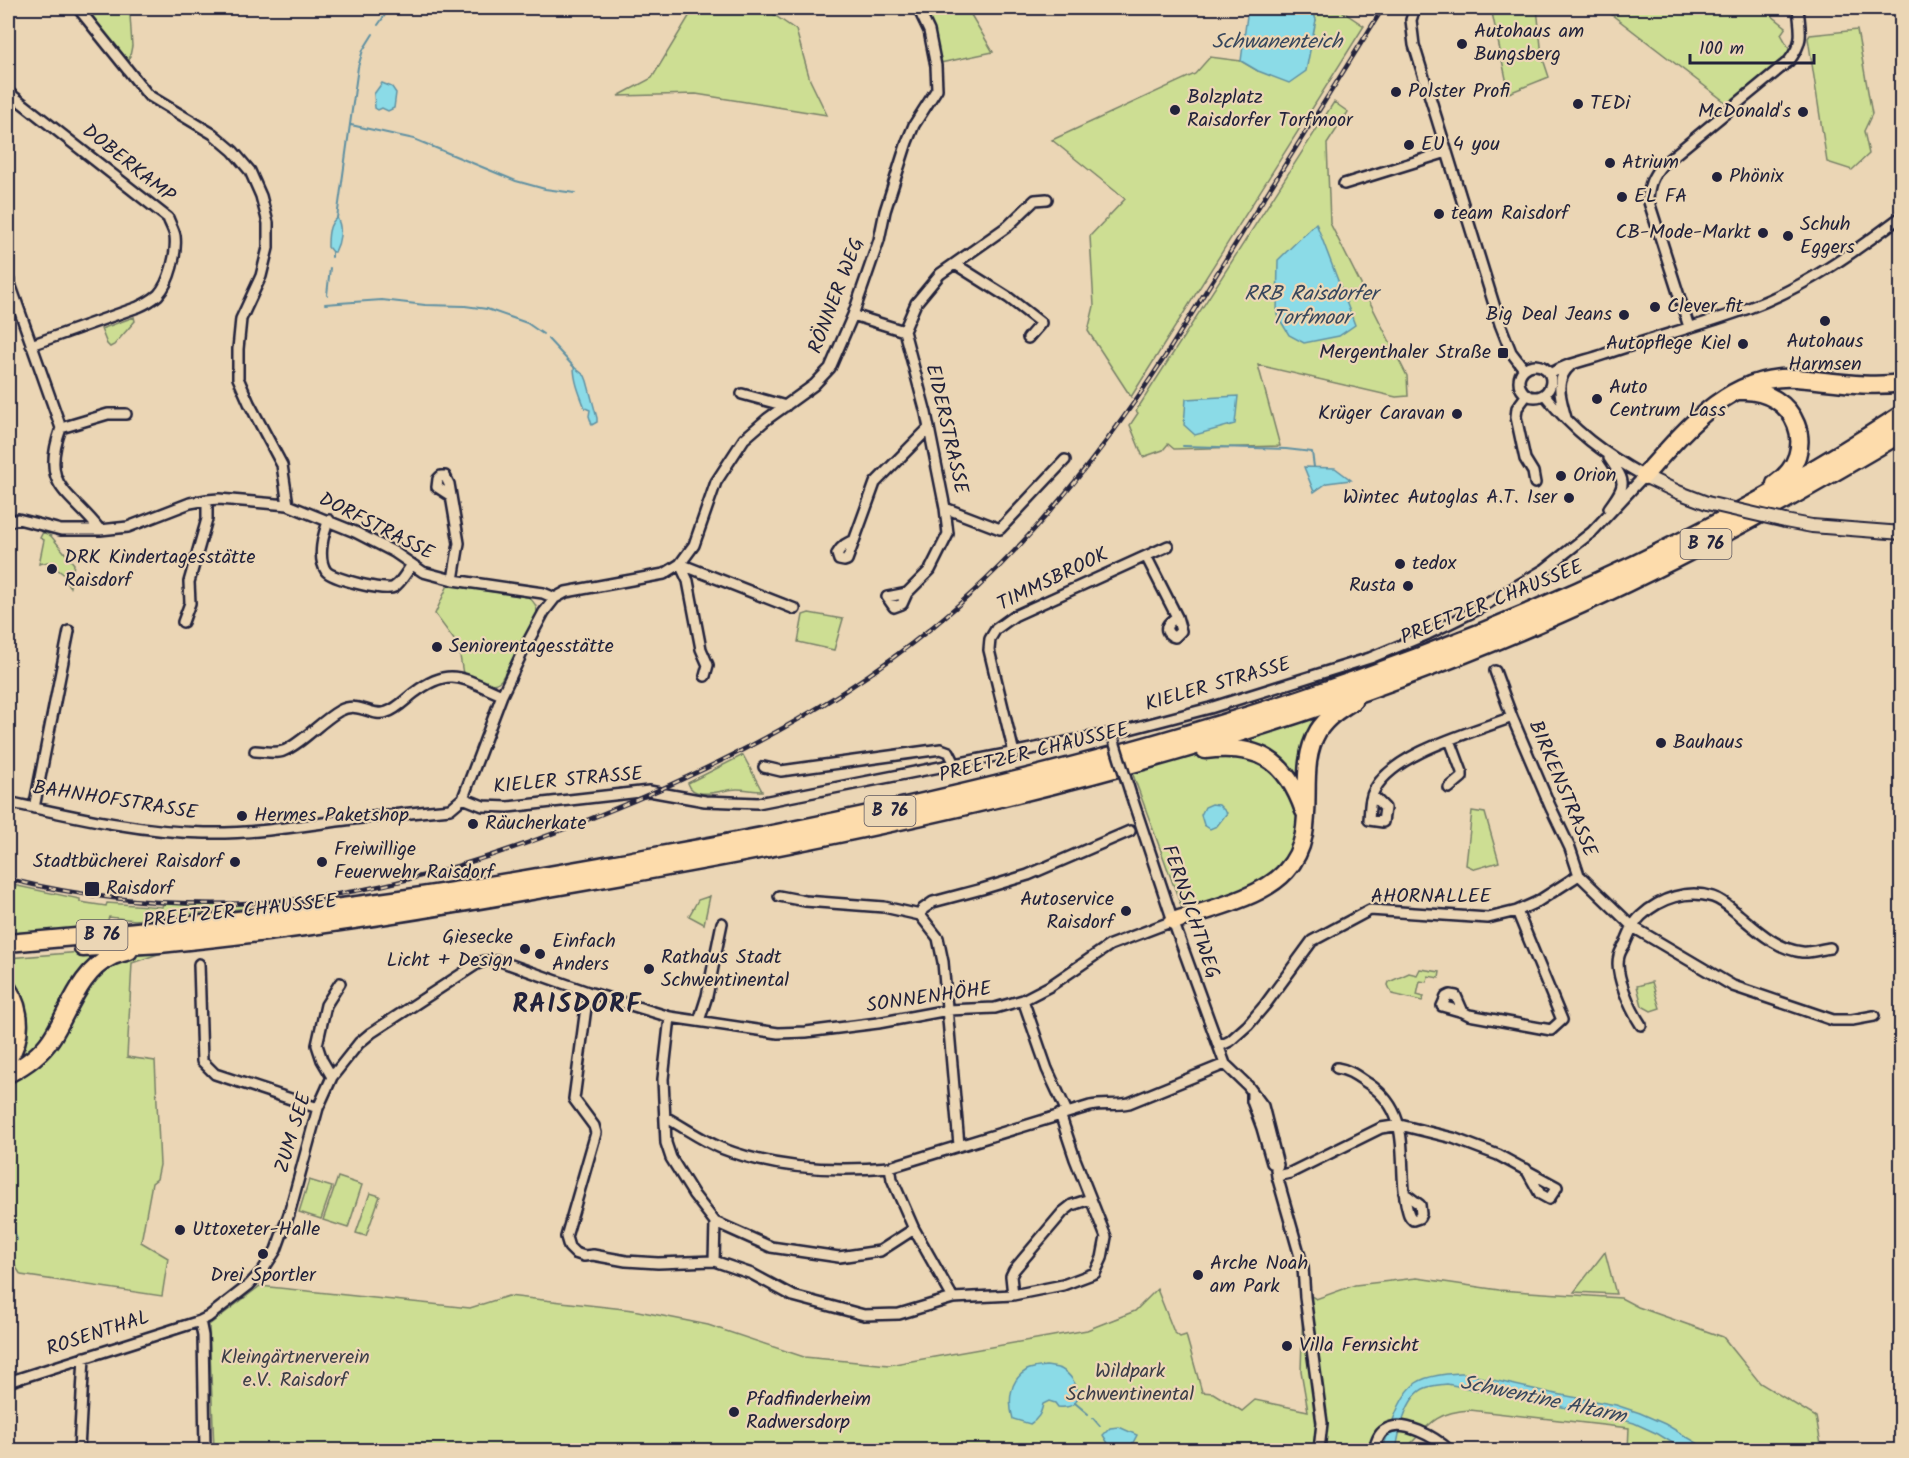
<svg xmlns="http://www.w3.org/2000/svg" width="1909" height="1458" viewBox="0 0 1909 1458" font-family="Kalam,sans-serif">
<style>
.green{fill:#cdde93;stroke:#788067;stroke-width:1.5}
.water{fill:#8bdbe7;stroke:#6191a2;stroke-width:1.5}
.lines{fill:none;stroke-linecap:round;stroke-linejoin:round}
.stream{stroke:#6191a2;stroke-width:2}
.minor-casing{stroke:#22223b;stroke-width:14}
.tertiary-casing{stroke:#22223b;stroke-width:16}
.trunk-casing{stroke:#22223b;stroke-width:21}
.minor{stroke:#ebd6b5;stroke-width:9}
.tertiary{stroke:#ebd6b5;stroke-width:12}
.trunk{stroke:#fddcac;stroke-width:16}
.rail-casing{stroke:#22223b;stroke-width:4.5}
.rail{stroke:#ebd6b5;stroke-width:2;stroke-dasharray:7;stroke-linecap:butt}
.minor-bridge-casing{stroke:#22223b;stroke-width:14;stroke-linecap:butt}
.tertiary-bridge-casing{stroke:#22223b;stroke-width:16;stroke-linecap:butt}
.minor-bridge{stroke:#ebd6b5;stroke-width:9}
.tertiary-bridge{stroke:#ebd6b5;stroke-width:12}
.poi-dot{fill:#22223b;stroke:#ebd6b5;stroke-width:2}
.labels{text-anchor:middle;dominant-baseline:central;stroke-width:4.5;stroke-linejoin:round;paint-order:stroke}
.shield{fill:#ebd6b5;stroke:#5e5860;stroke-width:1.5}
.shield-label{font-size:18px;font-weight:bold;fill:#22223b}
.poi-label{font-size:20px;fill:#22223b;stroke:#ebd6b5;text-anchor:start}
.street-label{font-size:20px;fill:#22223b;stroke:#ebd6b5}
.park-label{font-size:20px;fill:#3c3e48;stroke:#ebd6b5}
.water-label{font-size:21px;font-style:italic;fill:#37475d;stroke:#ebd6b5}
.district-label{font-size:26px;font-weight:bold;letter-spacing:1.5px;fill:#22223b;stroke:#ebd6b5}
</style>
<rect width="100%" height="100%" fill="#ebd6b5"/>
<filter id="ink" filterUnits="userSpaceOnUse"><feTurbulence type="fractalNoise" baseFrequency=".0167" numOctaves="2"/><feDisplacementMap in="SourceGraphic" scale="12" xChannelSelector="R" yChannelSelector="G"/><feConvolveMatrix kernelMatrix="1 2 1 2 8 2 1 2 1" color-interpolation-filters="sRGB"/></filter>
<g filter="url(#ink)">
<path class="green" d="M82 8H123L130 15 132 46 129 61 121 55Z
M694 8H764L796 30 810 80 827 115 696 94 618 96 652 78Z
M923 8H967L993 52 940 63 933 30Z
M1312 8H1337L1364 26 1131 397 1088 331 1094 306 1090 236 1125 199 1052 140 1195 74 1210 57 1241 61 1258 71 1316 20Z
M1491 8H1537L1542 56 1549 77 1509 93Z
M1603 8H1762L1786 27 1781 34 1790 50 1786 58 1728 104Z
M1857 30 1872 114 1864 131 1869 154 1852 170 1827 162 1808 38 1810 35Z
M1334 102 1348 112 1327 144 1330 223 1407 376 1408 396 1396 397 1258 365 1280 446 1174 449 1168 444 1163 450 1143 457 1130 425 1138 413 1136 411Z
M134 317 135 321 114 345 110 347 107 344 101 329Z
M43 532 51 536 74 564 70 587 65 581 66 576 48 562 39 564 44 540 40 538Z
M448 585 528 597C535 602 537 606 537 615L501 680C490 690 475 679 463 674L460 656 455 641 435 614Z
M809 613 843 619 834 650 798 642 803 615Z
M1326 713 1299 787 1230 743Z
M1224 751 1272 766 1296 800 1299 826 1294 851 1277 872 1251 888 1183 911 1132 772 1182 759Z
M743 755 762 791C754 791 745 789 737 789 723 789 694 802 688 783Z
M1472 811 1485 813 1499 862 1475 869 1466 865Z
M8 884 80 899V902L106 906 107 903 162 907 163 904 249 905V908L135 920 109 917 105 928 8 936Z
M710 896 704 924 689 916 698 900Z
M107 950 52 1028 11 1070 15 1056 8 983V958Z
M164 952 132 963 127 1057 155 1061 160 1165 157 1179 152 1183 141 1242 168 1258 162 1296 21 1275 8 1255V1083L18 1077 103 969 130 956Z
M1420 969 1440 972 1439 978 1428 976 1427 982 1420 981 1417 995 1424 997 1422 1001 1392 994 1388 985 1389 982 1409 973 1417 975Z
M1652 982 1660 1008 1651 1011 1642 1006 1637 986Z
M338 1177 362 1185 348 1228 323 1220Z
M309 1180 332 1187 321 1219 299 1212Z
M370 1193 380 1196 366 1236 356 1233Z
M1605 1252 1616 1294 1574 1292Z
M1417 1278 1499 1290 1621 1298 1638 1307 1723 1337 1760 1383 1816 1417 1822 1450H1628L1629 1428 1470 1410C1434 1412 1428 1426 1405 1450H214L209 1325 260 1286 470 1308 508 1296 633 1310 708 1325 804 1357 889 1365 1087 1330 1135 1311 1157 1289 1174 1332 1180 1337 1186 1335 1202 1392 1213 1393 1242 1411 1255 1400 1308 1411 1301 1371 1303 1305 1308 1294 1316 1299 1355 1285Z"/>
<path class="water" d="M1248 8H1312L1316 20 1306 71 1289 83 1258 71 1241 61Z
M382 83 392 87 396 93 394 108 388 111 382 108 378 110 375 108 374 94Z
M337 218C343 228 340 242 335 252H332L328 247C328 238 328 223 337 218Z
M1316 223 1355 325 1339 336 1304 343 1289 335 1277 315 1278 260Z
M574 367 585 376 587 381 597 418V422L592 425 589 416 590 410 585 408C580 395 574 381 574 367Z
M1238 396 1235 424 1195 435 1184 425 1186 399Z
M1304 467 1335 468 1351 480 1327 483 1314 492Z
M1212 804 1219 805 1227 813 1217 826 1210 829 1204 825 1201 815 1205 807Z
M1046 1366C1051 1367 1056 1367 1061 1369 1079 1379 1089 1410 1058 1407L1055 1403 1049 1401 1043 1404C1041 1414 1038 1419 1030 1424L1013 1419C1008 1402 1009 1380 1027 1370 1033 1367 1040 1367 1046 1366Z
M1462 1373 1551 1393 1616 1405 1640 1413 1665 1424 1709 1450H1684L1658 1434 1634 1423 1612 1417 1447 1384C1438 1385 1431 1385 1423 1389 1405 1399 1399 1432 1396 1450H1382C1390 1431 1398 1396 1416 1383 1428 1375 1447 1374 1462 1373Z
M1119 1427 1137 1435 1129 1450H1112L1103 1435 1110 1428Z"/>
<g class="lines">
<path class="stream" d="M378 25 390 8
M351 125 414 139 516 181 545 189 575 193
M337 218 358 67 363 50 373 34
M332 257V252
M327 295 330 268
M325 304 382 300 425 305 465 306 487 309 527 323 543 334
M548 339 574 367
M1183 446 1286 449 1312 452 1314 467
M8 1220 12 1224 17 1240
M1075 1403 1088 1414
M1093 1418 1100 1426"/>
<defs>
<path id="minor" d="M78 8 148 95 213 134 233 151 250 171 261 196 268 223V248L261 276 241 319 238 349V378L249 403 282 465 288 505
M1415 8 1411 20 1414 45 1500 324 1511 352 1524 369
M8 92 168 218C170 224 174 230 175 236 177 253 170 282 158 295 152 300 145 304 138 307L31 345
M1344 184 1447 152
M955 264 1009 298 1041 323 1028 338
M8 278 61 428C40 488 68 489 100 530
M853 315 904 331 926 413 945 508 1000 529 1065 460
M1689 327 1648 199C1649 185 1652 177 1661 166L1789 61C1805 40 1800 31 1798 8
M904 331 916 303 940 274 1008 226 1035 200 1047 199
M1519 381a16 16 0 1 1 32 0a16 16 0 1 1-32 0Z
M1550 374C1567 363 1586 361 1605 354 1653 338 1702 325 1749 308 1806 287 1854 252 1902 216
M742 394 786 406
M1526 396 1517 408 1516 417 1525 459 1533 472 1535 483
M1566 418C1561 399 1553 380 1571 365
M61 428 108 414H126
M1609 458C1626 483 1627 483 1609 508
M451 496 437 487 438 479 441 476H445L449 484 459 543 453 580
M329 520C323 534 317 558 326 571 332 579 386 592 394 587 401 583 407 571 412 565
M8 522 18 519 61 530H100L128 527 190 503 207 500 219 499 288 505 355 532 394 552 423 572 453 580 543 593 555 598
M854 541 847 560 844 561 839 560 837 554C841 547 846 542 854 541L875 483 929 428
M1146 556 1177 617C1169 622 1161 629 1172 636L1175 637 1181 631 1177 617
M680 564 795 609
M680 564 688 581 701 649 708 665 705 676
M907 593 902 604 894 607 887 597 907 593 930 570 948 534 945 508
M183 622 190 603 189 582 207 519V500
M1495 671 1512 717
M255 751C263 751 276 754 283 751 300 745 321 721 339 711 360 700 371 718 387 712 397 709 406 699 414 693 451 665 463 679 502 695
M1014 753 989 650 990 639 996 629 1014 616 1168 546
M764 767 781 771 941 749 949 752 955 764
M1449 788 1462 777V772L1450 740
M1131 795 1173 921 1225 1064 1248 1086 1263 1106 1278 1165 1276 1169 1277 1176 1303 1267 1305 1297 1322 1423 1319 1450
M1372 795 1385 808 1383 822 1369 820C1370 810 1369 798 1375 789 1395 752 1474 732 1512 717L1550 806 1570 848 1579 875 1633 927 1733 986 1833 1020H1852L1874 1016
M463 798 483 806 508 807 649 791 705 801 758 803 1122 731 1210 708 1370 658 1428 634 1475 611 1545 569 1592 532 1644 476C1603 453 1574 432 1545 395
M8 802C72 816 139 832 205 833 250 834 293 827 337 821 374 816 412 813 450 809L463 798 502 695 522 653 544 612 555 598 566 592 664 574 680 564 694 545 716 482 744 439 767 419 814 385 830 368 853 315 879 240 885 211 907 142 914 125 937 89 936 66 929 31 918 8
M34 808 69 631
M779 896 805 901 884 907 920 915 938 938 943 962 959 1145
M920 915 923 909 933 902 982 889 1028 875 1130 831
M199 964 202 1061 215 1074 318 1108
M588 992 574 1099 594 1126 596 1133 566 1237 569 1247 575 1253 584 1256 593 1255 626 1261 658 1263 714 1261 752 1274 793 1296 864 1315 899 1314 953 1298 1013 1295 1063 1285 1095 1273 1102 1258 1106 1237 1075 1159 1060 1114
M1023 1000 1047 1069 1067 1112
M1463 1012 1442 1006 1446 997 1450 995 1456 996 1463 1012 1469 1015 1551 1030 1562 1020 1517 911
M670 1017 663 1079 666 1143 671 1158 694 1195 715 1222 714 1261
M699 1021 707 996 722 923
M1641 1025C1631 1010 1614 974 1619 956 1620 952 1623 947 1625 944 1629 934 1633 923 1641 916 1660 898 1688 889 1713 897 1723 900 1732 909 1739 915 1758 931 1777 949 1802 952 1811 953 1821 949 1830 948
M1220 1046 1230 1041 1248 1025 1265 1005 1312 941 1370 910 1488 918 1517 911 1537 902 1579 875
M1337 1068C1350 1070 1358 1077 1369 1084 1414 1115 1397 1159 1406 1204 1408 1211 1408 1216 1413 1220L1419 1218 1421 1214 1420 1205 1404 1193
M332 1077 322 1060 317 1045 326 1005 340 983
M1252 1093V1101L1262 1128 1272 1163
M665 1117C684 1127 701 1140 721 1148 774 1169 833 1172 890 1167L1090 1106C1103 1103 1115 1106 1129 1103L1225 1064
M890 1167 892 1179 914 1229 953 1298
M1277 1176 1290 1173 1381 1128 1400 1125 1453 1138 1498 1155 1557 1187 1549 1199 1540 1194 1526 1169
M715 1222 771 1247 839 1257 880 1251 914 1229
M1013 1295 1011 1276 1014 1270 1063 1212 1072 1205 1090 1199
M200 1321 203 1336 205 1450
M8 1382 200 1321 208 1317 249 1285 263 1270 276 1250 289 1214 318 1108 332 1077 359 1043 371 1033 477 964 484 961H500L588 992 670 1017 778 1033 806 1032 878 1023 948 1010 995 1008 1023 1000 1050 986 1110 945 1173 921
M79 1450 84 1357
M1374 1450C1376 1443 1378 1434 1385 1430 1403 1418 1436 1438 1449 1450"/>
<path id="tertiary" d="M1644 476 1678 492 1707 503
M1785 521 1812 526 1902 533"/>
<path id="trunk" d="M1740 391C1796 388 1822 452 1775 484
M1644 476C1684 431 1730 373 1796 378 1832 381 1866 388 1902 383
M1205 750C1258 744 1286 759 1304 811
M1173 921C1207 910 1262 898 1286 871 1323 831 1293 773 1318 731 1327 717 1340 709 1353 701
M8 943C137 932 266 918 394 900 480 888 565 872 650 857 1089 779 1525 661 1902 414
M83 948C109 946 134 946 160 944 319 929 476 901 634 873 941 819 1249 748 1537 624 1664 570 1783 503 1902 433
M8 989C22 1010 23 1038 8 1059
M8 1074C24 1066 41 1054 51 1039 69 1012 79 972 111 957 117 954 124 953 129 951"/>
</defs>
<use href="#minor" class="minor-casing"/>
<use href="#tertiary" class="tertiary-casing"/>
<use href="#trunk" class="trunk-casing"/>
<use href="#minor" class="minor"/>
<use href="#tertiary" class="tertiary"/>
<use href="#trunk" class="trunk"/>
<defs>
<path id="rail" d="M8 879C107 903 209 910 311 898 410 885 505 854 597 816 734 761 865 692 974 591 1049 521 1110 441 1166 355L1383 8"/>
</defs>
<use href="#rail" class="rail-casing"/>
<use href="#rail" class="rail"/>
<defs>
<path id="minor-bridge" d="M1114 741 1131 795"/>
<path id="tertiary-bridge" d="M1707 503 1785 521"/>
</defs>
<use href="#minor-bridge" class="minor-bridge-casing"/>
<use href="#tertiary-bridge" class="tertiary-bridge-casing"/>
<use href="#minor-bridge" class="minor-bridge"/>
<use href="#tertiary-bridge" class="tertiary-bridge"/>
</g>
</g>
<g class="poi-dot">
<circle cx="1462" cy="44" r="6"/>
<circle cx="1396" cy="92" r="6"/>
<circle cx="1578" cy="104" r="6"/>
<circle cx="1175" cy="110" r="6"/>
<circle cx="1803" cy="112" r="6"/>
<circle cx="1409" cy="145" r="6"/>
<circle cx="1610" cy="163" r="6"/>
<circle cx="1717" cy="177" r="6"/>
<circle cx="1622" cy="197" r="6"/>
<circle cx="1439" cy="214" r="6"/>
<circle cx="1763" cy="233" r="6"/>
<circle cx="1788" cy="236" r="6"/>
<circle cx="1655" cy="307" r="6"/>
<circle cx="1624" cy="315" r="6"/>
<circle cx="1825" cy="321" r="6"/>
<circle cx="1743" cy="344" r="6"/>
<rect x="1497" y="347" width="12" height="12" rx="3"/>
<circle cx="1597" cy="399" r="6"/>
<circle cx="1457" cy="414" r="6"/>
<circle cx="1561" cy="476" r="6"/>
<circle cx="1569" cy="498" r="6"/>
<circle cx="1400" cy="564" r="6"/>
<circle cx="52" cy="569" r="6"/>
<circle cx="1408" cy="586" r="6"/>
<circle cx="437" cy="647" r="6"/>
<circle cx="1661" cy="743" r="6"/>
<circle cx="242" cy="816" r="6"/>
<circle cx="473" cy="824" r="6"/>
<circle cx="235" cy="862" r="6"/>
<circle cx="322" cy="862" r="6"/>
<rect x="84" y="881" width="16" height="16" rx="3"/>
<circle cx="1126" cy="911" r="6"/>
<circle cx="525" cy="949" r="6"/>
<circle cx="540" cy="954" r="6"/>
<circle cx="649" cy="969" r="6"/>
<circle cx="180" cy="1230" r="6"/>
<circle cx="263" cy="1254" r="6"/>
<circle cx="1198" cy="1275" r="6"/>
<circle cx="1287" cy="1346" r="6"/>
<circle cx="734" cy="1412" r="6"/>
</g>
<g class="labels">
<g class="shield">
<rect x="1680.5" y="529" width="51" height="30" rx="4.5"/>
<rect x="864.5" y="796" width="51" height="30" rx="4.5"/>
<rect x="76.5" y="920" width="51" height="30" rx="4.5"/>
</g>
<g class="shield-label">
<text x="1706" y="544">B 76</text>
<text x="890" y="811">B 76</text>
<text x="102" y="935">B 76</text>
</g>
<g class="poi-label">
<text x="1474" y="32">Autohaus am<tspan x="1474" dy="23">Bungsberg</tspan></text>
<text x="1408" y="92">Polster Profi</text>
<text x="1187" y="98">Bolzplatz<tspan x="1187" dy="23">Raisdorfer Torfmoor</tspan></text>
<text x="1590" y="104">TEDi</text>
<text x="1791" y="112" text-anchor="end">McDonald's</text>
<text x="1421" y="145">EU 4 you</text>
<text x="1622" y="163">Atrium</text>
<text x="1729" y="177">Phönix</text>
<text x="1634" y="197">EL FA</text>
<text x="1451" y="214">team Raisdorf</text>
<text x="1800" y="225">Schuh<tspan x="1800" dy="23">Eggers</tspan></text>
<text x="1751" y="233" text-anchor="end">CB-Mode-Markt</text>
<text x="1667" y="307">Clever fit</text>
<text x="1612" y="315" text-anchor="end">Big Deal Jeans</text>
<text x="1825" y="342" text-anchor="middle">Autohaus<tspan x="1825" dy="23">Harmsen</tspan></text>
<text x="1731" y="344" text-anchor="end">Autopflege Kiel</text>
<text x="1491" y="353" text-anchor="end">Mergenthaler Straße</text>
<text x="1609" y="388">Auto<tspan x="1609" dy="23">Centrum Lass</tspan></text>
<text x="1445" y="414" text-anchor="end">Krüger Caravan</text>
<text x="1573" y="476">Orion</text>
<text x="1557" y="498" text-anchor="end">Wintec Autoglas A.T. Iser</text>
<text x="64" y="558">DRK Kindertagesstätte<tspan x="64" dy="23">Raisdorf</tspan></text>
<text x="1412" y="564">tedox</text>
<text x="1396" y="586" text-anchor="end">Rusta</text>
<text x="449" y="647">Seniorentagesstätte</text>
<text x="1673" y="743">Bauhaus</text>
<text x="254" y="816">Hermes Paketshop</text>
<text x="485" y="824">Räucherkate</text>
<text x="334" y="850">Freiwillige<tspan x="334" dy="23">Feuerwehr Raisdorf</tspan></text>
<text x="223" y="862" text-anchor="end">Stadtbücherei Raisdorf</text>
<text x="106" y="889">Raisdorf</text>
<text x="1114" y="900" text-anchor="end">Autoservice<tspan x="1114" dy="23">Raisdorf</tspan></text>
<text x="513" y="938" text-anchor="end">Giesecke<tspan x="513" dy="23">Licht + Design</tspan></text>
<text x="552" y="942">Einfach<tspan x="552" dy="23">Anders</tspan></text>
<text x="661" y="958">Rathaus Stadt<tspan x="661" dy="23">Schwentinental</tspan></text>
<text x="192" y="1230">Uttoxeter-Halle</text>
<text x="1210" y="1264">Arche Noah<tspan x="1210" dy="23">am Park</tspan></text>
<text x="263" y="1276" text-anchor="middle">Drei Sportler</text>
<text x="1299" y="1346">Villa Fernsicht</text>
<text x="746" y="1400">Pfadfinderheim<tspan x="746" dy="23">Radwersdorp</tspan></text>
</g>
<g class="street-label">
<text transform="translate(128 164) rotate(39)">DOBERKAMP</text>
<text transform="translate(837 296) rotate(-69)">RÖNNER WEG</text>
<text transform="translate(946 429) rotate(77)">EIDERSTRASSE</text>
<text transform="translate(376 527) rotate(27)">DORFSTRASSE</text>
<text transform="translate(1053 580) rotate(-26)">TIMMSBROOK</text>
<text transform="translate(1492 603) rotate(-22)">PREETZER CHAUSSEE</text>
<text transform="translate(1218 685) rotate(-16)">KIELER STRASSE</text>
<text transform="translate(1034 753) rotate(-14)">PREETZER CHAUSSEE</text>
<text transform="translate(568 781) rotate(-5)">KIELER STRASSE</text>
<text transform="translate(1562 789) rotate(67)">BIRKENSTRASSE</text>
<text transform="translate(115 801) rotate(9)">BAHNHOFSTRASSE</text>
<text x="1431" y="897">AHORNALLEE</text>
<text transform="translate(240 912) rotate(-6)">PREETZER CHAUSSEE</text>
<text transform="translate(1190 912) rotate(71)">FERNSICHTWEG</text>
<text transform="translate(929 998) rotate(-8)">SONNENHÖHE</text>
<text transform="translate(294 1133) rotate(-73)">ZUM SEE</text>
<text transform="translate(98 1334) rotate(-18)">ROSENTHAL</text>
</g>
<g class="park-label">
<text x="295" y="1358">Kleingärtnerverein<tspan x="295" dy="23">e.V. Raisdorf</tspan></text>
<text x="1130" y="1372">Wildpark<tspan x="1130" dy="23">Schwentinental</tspan></text>
</g>
<g class="water-label">
<text x="1277" y="42">Schwanenteich</text>
<text x="1311" y="294">RRB Raisdorfer<tspan x="1311" dy="24">Torfmoor</tspan></text>
<text transform="translate(1543 1400) rotate(12)">Schwentine Altarm</text>
</g>
<g class="district-label">
<text x="577" y="1005">RAISDORF</text>
</g>
</g>
<rect width="1909" height="1458" fill="none" stroke="#ebd6b5" stroke-width="30"/>
<rect x="15" y="15" width="1879" height="1428" fill="none" stroke="#22223b" stroke-width="2" filter="url(#ink)"/>
<path d="M1690 54v9h124v-9" fill="none" stroke="#22223b" stroke-width="3"/>
<text x="1699" y="54" font-size="18" fill="#22223b" stroke="#ebd6b5" stroke-width="4.5" paint-order="stroke">100 m</text>
</svg>
